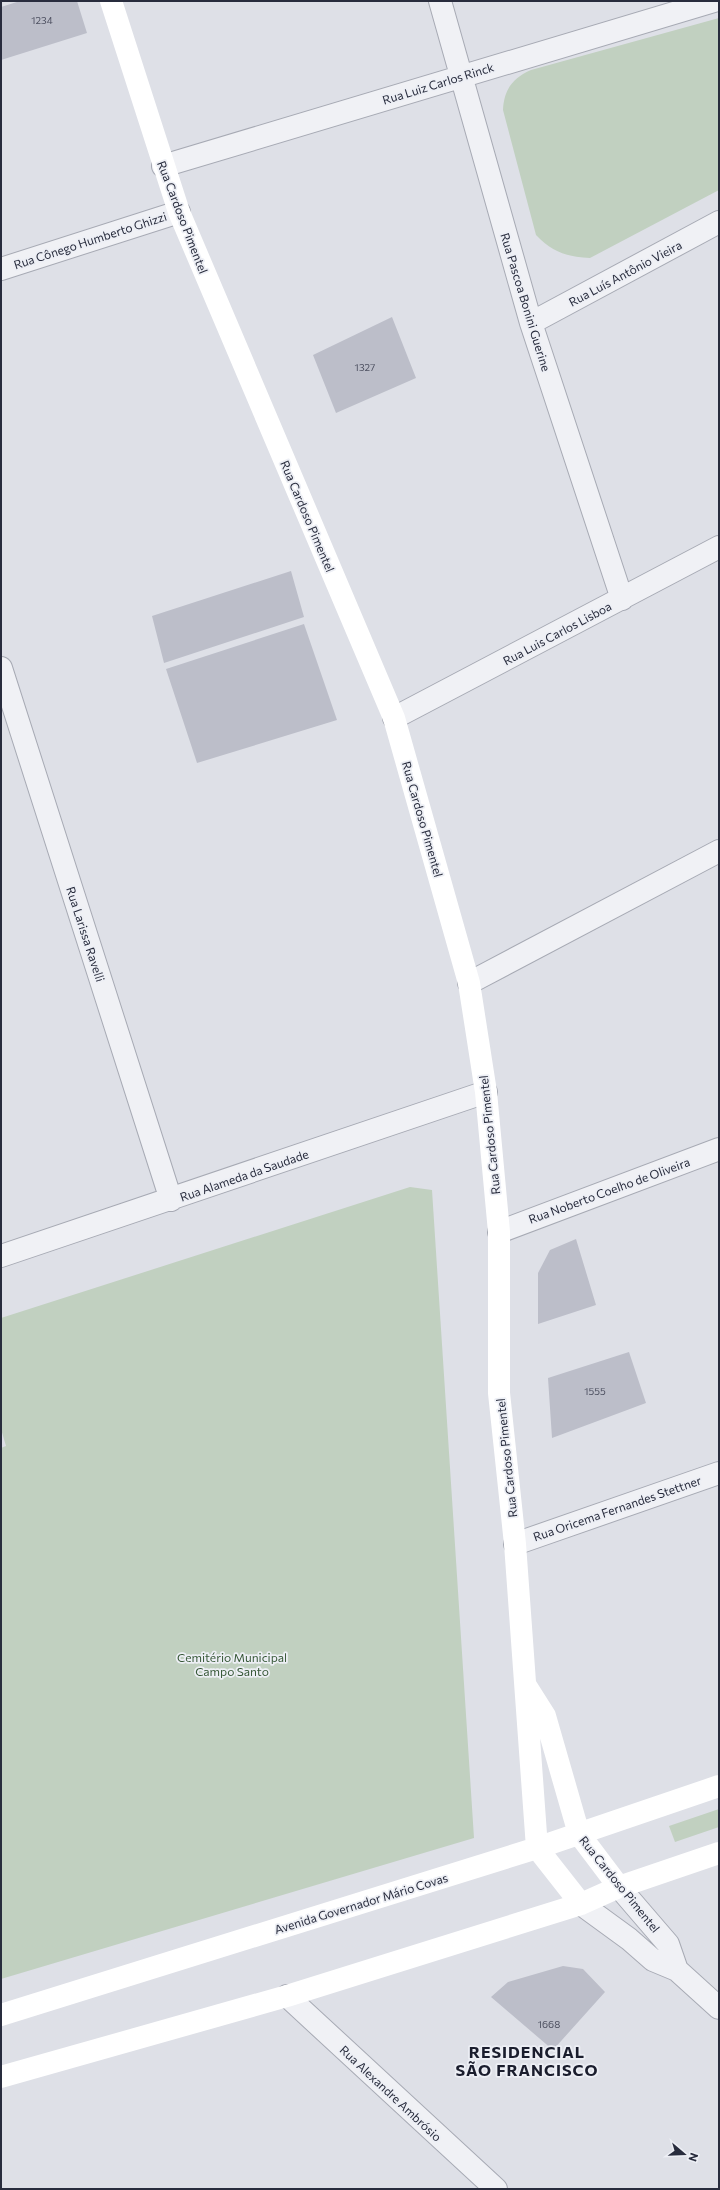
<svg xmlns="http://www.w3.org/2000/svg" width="720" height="2190" viewBox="0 0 720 2190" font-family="Commissioner,sans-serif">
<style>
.green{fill:#c1d0c0}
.building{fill:#bcbec9}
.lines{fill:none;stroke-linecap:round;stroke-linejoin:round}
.street-casing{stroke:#a7aab4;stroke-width:24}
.street{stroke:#f0f1f5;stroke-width:22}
.secondary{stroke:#fff;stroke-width:22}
.labels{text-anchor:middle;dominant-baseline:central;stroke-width:3.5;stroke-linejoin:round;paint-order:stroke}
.number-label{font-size:10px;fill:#4d5060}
.street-label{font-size:12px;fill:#282c3d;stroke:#edeff5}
.park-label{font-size:12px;fill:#365736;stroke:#edeff5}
.district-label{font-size:16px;font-weight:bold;letter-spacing:1px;fill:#1a1d2d;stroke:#edeff5}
</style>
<rect width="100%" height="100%" fill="#dee0e7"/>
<path class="green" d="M719 18V190L590 258C567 257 552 252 536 235L503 110C504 89 513 78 531 70Z
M410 1187 432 1190 474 1838 1 1979V1448L6 1446 1 1429V1318Z
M719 1809V1827L675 1842 669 1826Z"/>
<path class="building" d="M20 1H77L87 33 1 60V7Z
M392 317 416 378 336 413 313 355Z
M291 571 304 617 164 663 152 616Z
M304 624 337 720 197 763 166 669Z
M576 1239 596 1305 538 1324V1273L550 1250Z
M629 1352 646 1403 552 1438 548 1378Z
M563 1966 583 1969 605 1992 553 2050 491 1997 508 1982Z"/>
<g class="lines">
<defs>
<path id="street" d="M440 1 531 323 622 599
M163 166 714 1
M1 269 179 212
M531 323 719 222
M1 668 171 1200
M394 718 719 547
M469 983 719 851
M499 1232 719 1149
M1 1256 486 1092
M515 1544 719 1473
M619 1887 668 1944 677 1970
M581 1904 629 1939 653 1960 677 1970 719 2008
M287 1996 496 2189"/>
</defs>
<use href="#street" class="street-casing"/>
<use href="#street" class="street"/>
<path class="secondary" d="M111 1 179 212 394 718 469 983 486 1092 499 1232V1393L515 1544 537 1848 581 1904
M526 1686 545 1716 579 1834 619 1887
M1 2015 537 1848 719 1786
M1 2077 287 1996 581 1904 619 1887 719 1853"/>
</g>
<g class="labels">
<g class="number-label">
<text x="42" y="20">1234</text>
<text x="365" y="367">1327</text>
<text x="595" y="1391">1555</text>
<text x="549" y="2024">1668</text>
</g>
<g class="street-label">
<text transform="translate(438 83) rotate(-17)">Rua Luiz Carlos Rinck</text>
<text transform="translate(183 217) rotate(69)">Rua Cardoso Pimentel</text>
<text transform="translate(90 240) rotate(-18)">Rua Cônego Humberto Ghizzi</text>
<text transform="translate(625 273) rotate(-28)">Rua Luís Antônio Vieira</text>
<text transform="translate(526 302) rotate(73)">Rua Pascoa Bonini Guerine</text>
<text transform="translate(308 516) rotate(67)">Rua Cardoso Pimentel</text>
<text transform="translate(557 633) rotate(-28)">Rua Luis Carlos Lisboa</text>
<text transform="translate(423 819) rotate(74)">Rua Cardoso Pimentel</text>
<text transform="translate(86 934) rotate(72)">Rua Larissa Ravelli</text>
<text transform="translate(489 1135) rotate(-96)">Rua Cardoso Pimentel</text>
<text transform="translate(244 1175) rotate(-19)">Rua Alameda da Saudade</text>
<text transform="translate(609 1190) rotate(-20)">Rua Noberto Coelho de Oliveira</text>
<text transform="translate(506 1458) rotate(-96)">Rua Cardoso Pimentel</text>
<text transform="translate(617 1508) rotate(-19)">Rua Oricema Fernandes Stettner</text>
<text transform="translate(620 1884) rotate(51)">Rua Cardoso Pimentel</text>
<text transform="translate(361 1903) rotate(-17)">Avenida Governador Mário Covas</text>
<text transform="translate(391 2093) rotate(43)">Rua Alexandre Ambrósio</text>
</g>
<g class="park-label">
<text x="232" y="1657">Cemitério Municipal<tspan x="232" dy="14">Campo Santo</tspan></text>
</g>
<g class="district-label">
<text x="527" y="2051">RESIDENCIAL<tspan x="527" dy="18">SÃO FRANCISCO</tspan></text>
</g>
</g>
<rect width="720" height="2190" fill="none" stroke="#282c3d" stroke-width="4"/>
<g transform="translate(684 2154) rotate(109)" stroke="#edeff5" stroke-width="3" paint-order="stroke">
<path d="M0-3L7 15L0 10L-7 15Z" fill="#282c3d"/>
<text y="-6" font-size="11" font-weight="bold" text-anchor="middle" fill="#282c3d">N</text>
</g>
</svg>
